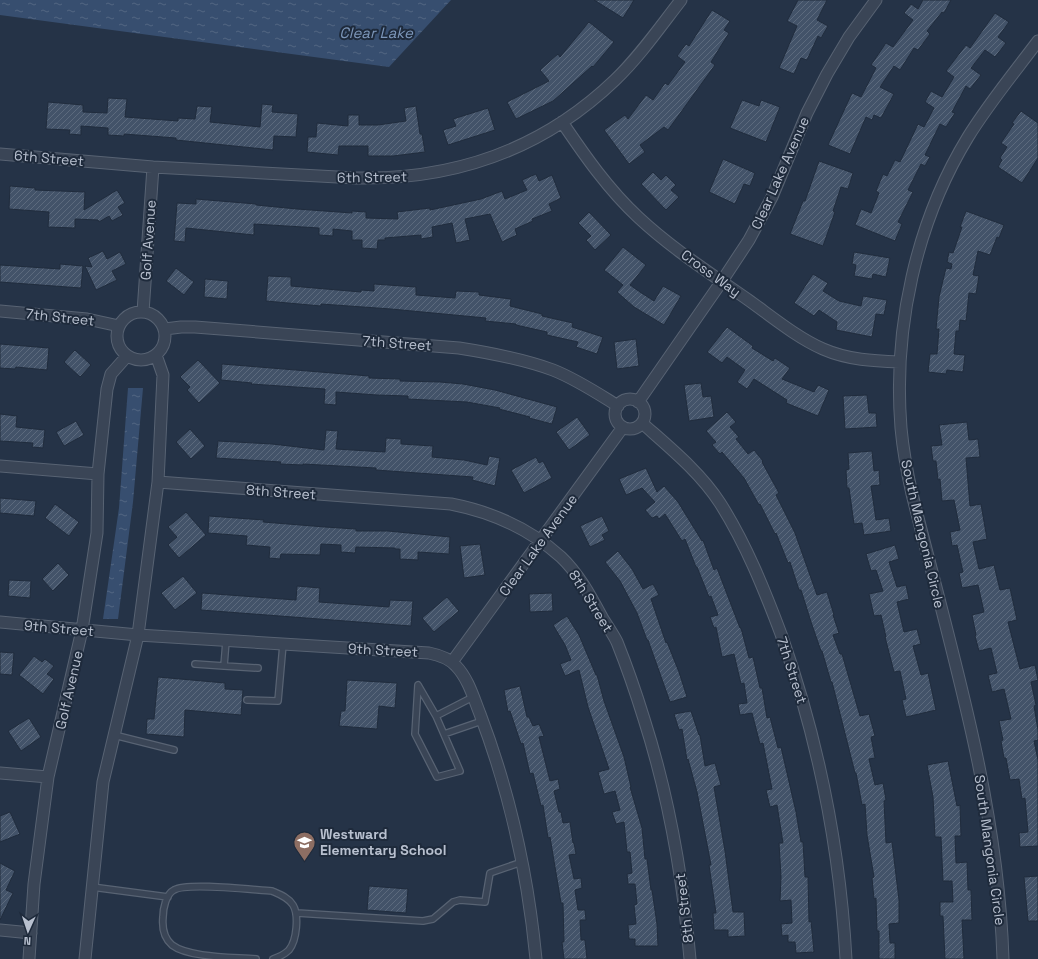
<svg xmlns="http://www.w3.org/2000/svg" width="1038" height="959" viewBox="0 0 1038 959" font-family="'Space Grotesk',sans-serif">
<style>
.water{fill:url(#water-ripples)}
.building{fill:url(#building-hatch);stroke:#202c3d}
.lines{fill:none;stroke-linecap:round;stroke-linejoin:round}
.lane-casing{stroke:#586373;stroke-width:8}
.street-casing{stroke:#586373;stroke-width:13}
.lane{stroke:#3a4556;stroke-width:5.5}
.street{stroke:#3a4556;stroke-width:11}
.labels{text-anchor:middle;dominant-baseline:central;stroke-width:4;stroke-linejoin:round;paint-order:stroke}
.street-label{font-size:14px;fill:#b8c0cf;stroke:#1e2a3b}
.poi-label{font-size:14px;font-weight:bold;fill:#b8c0cf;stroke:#1e2a3b;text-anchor:start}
.water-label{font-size:15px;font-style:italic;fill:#7c96b9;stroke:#1e2a3b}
</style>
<defs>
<pattern id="water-ripples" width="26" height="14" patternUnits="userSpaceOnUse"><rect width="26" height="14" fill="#374e6f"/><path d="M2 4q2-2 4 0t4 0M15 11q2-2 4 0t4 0" fill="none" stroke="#526682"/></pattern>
<pattern id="building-hatch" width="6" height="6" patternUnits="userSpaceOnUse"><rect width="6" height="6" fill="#435369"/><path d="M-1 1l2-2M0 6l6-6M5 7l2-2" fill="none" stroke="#5c6a7d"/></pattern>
</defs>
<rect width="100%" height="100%" fill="#253347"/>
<path class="water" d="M0 0H451L389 67 0 15Z
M128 388H143L133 502 118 619H103L119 508Z"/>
<path class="building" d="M594 0H634L623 18Z
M798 0H827L817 20 828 26 821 38 818 36 807 60 801 58 794 74 779 68 797 26 787 21Z
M923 0H951L944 13 942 12 927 31 930 34 918 50 914 48 900 70 894 66 880 87 894 94 881 118 874 115 872 120 866 117 850 154 828 145 852 93 861 97 876 68 871 65 886 43 893 47 913 20 904 13 911 4 918 9Z
M712 10 730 21 724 30 729 33 711 62 715 65 668 130 664 127 640 145 645 152 629 164 604 130 625 115 628 119 646 95 653 100 665 83 668 85 685 62 677 56 686 44 689 46Z
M995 13 1009 22 998 37 1006 43 995 57 985 50 971 68 981 75 970 89 966 86 952 112 955 113 946 127 940 124 925 155 930 157 925 166 921 164 908 190 913 192 898 222 902 224 895 241 855 225 861 209 871 213 879 193 876 191 883 174 887 176 895 160 900 162 918 124 924 127 934 108 925 102 931 91 942 97 954 77 946 71 966 45 970 48Z
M589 22 614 42 593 67 592 66 553 101 516 119 507 102 549 81 540 70 558 54 560 57Z
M108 98 127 99 125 117 178 121V118L195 119 197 106 212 107 210 122 260 127 262 104 273 105 272 112 298 114 296 137 274 136 273 150 176 140V138L124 134V136L108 135V128L81 126V135L69 134 70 130 46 129 48 102 83 105V112L107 113Z
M742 100 759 106 761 100 780 107 766 142 730 128Z
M416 106 420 134H422L425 152 393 156H368V146H339L338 155 307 152 308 137H316L317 123 348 126V115H359V125H378L406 121 404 108Z
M488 108 495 130 448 145 443 130 456 126 453 119Z
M1021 111 1038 123V158L1022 183 998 167 1002 160 1000 158 1007 147 1001 143 1014 124 1012 123Z
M723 159 755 173 750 186 744 184 735 204 709 192Z
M819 161 853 173 848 189 841 187 833 211 835 212 823 246 790 234 803 201H805Z
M653 172 661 180 666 175 676 185 671 190 679 197 666 210 641 184Z
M536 174 539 181 552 175 561 198 549 204 552 211 532 219 533 221 515 229 517 235 502 242 490 214 465 219 470 240 456 243 452 223 432 227 433 237 421 239V235L385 238V240H378L377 249 362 248V240H352V231L333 229V236L319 235V228L254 224V235L186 228 185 242 174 241 177 203 196 204V199L256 204V205L297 209 352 213V211L366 212V218L398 219 397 212 430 208V210L481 199 502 191 505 199 527 190 522 180Z
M10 186 35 188V190L85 192 84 210 117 190 125 203 118 207 123 215 112 221 109 216 99 222 98 220 75 219V228L48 227 49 212 9 209Z
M966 211 1004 225 999 238 997 237 990 255 978 251 973 275 979 276 976 294 969 293 966 321 960 320 959 331H956L954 354 965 355 963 372 947 370 946 374 928 372 930 354H937L939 329H936L939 297 946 268 951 269 952 264 947 262 949 252 953 253 962 227H960Z
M589 212 611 235 595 250 586 240 591 236 578 223Z
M623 247 646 265 630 285 640 292 654 301 663 286 681 296 664 325 634 307 617 292 623 285 604 270Z
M103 251 107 259 120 252 126 264 112 271 117 280 96 290 85 266 92 267 88 258Z
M854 252 890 258 886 277 873 274 872 279 854 276 856 265 852 264Z
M60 264 83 266 81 288 0 282V265L60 269Z
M176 268 194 282 184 295 166 281Z
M813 274 828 283 823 291 839 301 861 306 863 296 887 300 884 315 876 314 872 337 836 330 837 322 819 310 814 316 794 303Z
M268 276 291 277V286L361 292V290L374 291V284L416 287V295L455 298 456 291 479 292V295L511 299 510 306 542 314V316L573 323 572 327 603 337 597 354 576 347 578 342 547 335V332L516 325V324L485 321 486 318 391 309 321 304V306L266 301Z
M205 279 228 281 227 299 204 297Z
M727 327 753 346 752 348 773 361 775 358 790 368 782 379 814 392 818 385 829 390 818 416 786 403 787 400 754 379 747 389 737 382 745 370 727 357 722 363 707 352Z
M636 339 639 366 617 369 614 342Z
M0 344 49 348 47 370 16 367 15 369 0 368Z
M75 350 91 365 80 377 64 362Z
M198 360 220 383 199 403 187 390 190 387 180 377Z
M222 364 369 376V378L400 379V381L440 382 463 384 495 390 557 407 552 424 529 418 530 417 499 409 500 408 467 402 408 399V396L377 395 336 392V405L324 404 325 389 251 384 252 383 221 380Z
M701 383 703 397 711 396 714 417 689 421 684 385Z
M867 395 869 413H876L877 427 845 429 843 396Z
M727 412 736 422 730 427 739 437 736 439 748 454 754 450 763 461 762 462 779 493 776 495 795 533 817 595 827 592 834 615H833L839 633 833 635 840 654H842L860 716 869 714 875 736 871 737 875 758 869 759 875 785 883 783 886 800 884 801 886 843 892 842 899 900V923L889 924 890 943H895V959H879V931H877L876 898 874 899 872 878 874 877 867 835 865 804 862 805 856 773H855L832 682H831L822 651H821L811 622 801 590H799L790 562 788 563 776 533 775 534 760 504 759 505 744 478 722 452 720 454 712 445 716 442 706 431Z
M0 414 17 416 16 427 45 430 43 448 32 447 33 443 0 441Z
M577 417 590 435 569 450 556 432Z
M76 421 84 435 64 446 56 432Z
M967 422 969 440 978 439 980 457 966 458 970 506 981 504 987 539 973 542 979 569 994 565 1000 590 1010 588 1017 620 1008 622 1020 669 1035 665 1038 680 1031 682 1036 705 1034 706 1038 730V740L1034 741 1038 760V846L1020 847 1019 833 1028 832 1025 798 1022 799 1019 779 1010 780 1006 758H1004L1001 741 1003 740 999 721 1011 719 1004 689 992 692 988 675 997 673 991 648 979 651 975 636 976 635 972 615 984 612 978 585 962 588 959 573 963 572 957 545 952 546 950 532 960 530 954 500 942 501 940 479 938 480 936 461H933L931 446 942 445 939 425Z
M190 429 205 446 191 459 176 442Z
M326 430 338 431 336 449 385 452 386 438 401 439V444L433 446 432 457 464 460 487 465 489 456 500 458 495 486 472 480 473 477 376 470V468L303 464V465L280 464 281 462 216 458 218 441 272 444 324 450Z
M872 451 874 471 879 470 880 485 871 486 876 520 889 518 891 531 864 535 862 523 854 524 849 488H847L846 470 849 469 848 453Z
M536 457 539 463 543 461 552 478 524 493 511 470Z
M646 468 657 492 664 486 678 502 702 541 703 540 714 570 717 568 740 628H741L749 658 753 657 760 688H762L767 718 770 717 778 748 781 747 796 812 801 842H803L805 877H808L809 922 811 921 814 952 796 953 795 942H788V935L782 936 781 924 792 923 791 900 780 901 781 877 779 843H783L777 805 770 807 766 790 772 789 763 743 760 744 752 713 740 715 738 704 747 703 744 683 741 684 734 654 722 657 716 627 714 628 710 617 718 615 711 596 709 597 697 567H696L685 539 682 541 665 514 659 519 657 516 652 518 645 510 655 502 642 488 626 495 619 479Z
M0 498 36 501 34 516 0 513Z
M55 504 79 522 69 536 45 518Z
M186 512 206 535 179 558 168 545 177 537 168 527Z
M209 516 264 520 263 522 325 527 356 529V531H388L450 537 449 554 418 552V560L400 559V549H395V548L356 547 355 553 341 552V545L321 544 320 555 281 554 280 559 269 558 270 547 246 545 247 536 208 533Z
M602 516 609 531 602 535 605 540 590 547 580 526Z
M480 544 485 575 464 578 460 546Z
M895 545 899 559 889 562 897 587 906 585 909 599 897 602 904 632 917 629 921 644 913 646 921 675 928 673 936 710 906 717 902 700 906 699 900 671 894 672 885 637H886L881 615 874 616 869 594 883 591 876 570 871 571 866 554Z
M618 551 632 569 643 589 653 584 659 595 651 599 666 643 667 642 679 672 687 697 670 702 648 640H647L637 613 620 581 605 562Z
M58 563 69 575 53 591 42 579Z
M183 576 197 593 175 610 161 593Z
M9 580 31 581 30 598 8 596Z
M297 586 320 588 319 602 389 607 390 600 413 601 411 626 201 610 202 593 296 600Z
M552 593 553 611 530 612 529 594Z
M447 597 459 611 434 632 422 618Z
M567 616 579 635 596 675H597L604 701 624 757 631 787H630L642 828 645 859H647L651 890H652L657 924 658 946H635V939H629L628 925 636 924 634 905 637 904 635 884H628L627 874 632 873 630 852H627L624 822 616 824 612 812 620 810 615 791 604 794 598 772 609 769 588 707 579 670 565 676 560 664 571 660 565 645 553 625Z
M0 652 14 653 12 675 0 674Z
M34 656 42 662 45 659 54 666 47 674 54 679 43 694 19 675Z
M158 677 225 683V689L243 690 241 715 185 710 184 737 146 734 147 719H154Z
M347 680 397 683 395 708 379 706 377 729 339 726 341 711H345Z
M520 686 527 717H529L533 726 539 724 544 736 539 737 550 781 558 779 560 789 554 791 559 812H561L563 823 570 822 573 843H574L576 854 569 855 574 879 581 878 582 888 575 890 578 910H585L586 920H580L581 940H585L587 959H564L562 942H564L563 903H561L550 837 548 838 543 805 541 806 533 773 530 774 523 743 521 744 510 711 508 712 504 690Z
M691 711 699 735H700L705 766 715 763 721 785 714 787 725 851 733 912H744L745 936 728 937V930H714L713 913H716L709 865H711L697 792 688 759 687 760 682 729 679 730 674 714Z
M29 718 41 737 21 751 8 731Z
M948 761 957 806 960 805 961 836H955L956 863 967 862 968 890H971L972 920H962L964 959H945L943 916H940V902H953L952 881H943L941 837H935L933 797 927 765Z
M10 812 20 834 0 842V816Z
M0 863 15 871 6 890 13 893 0 920Z
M1038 876V921H1028L1024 877Z
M369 886 408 889 406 913 367 910Z"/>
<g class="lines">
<defs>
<path id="lane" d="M226 641 224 666 258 668
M195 664 224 666
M247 700 278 701 283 644
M436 716 418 685 415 734 437 777 460 771 436 716 473 697
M444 734 482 721
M114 735 174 750
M92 887 168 897
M297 913 423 921 433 919 453 902 460 900 485 902 490 873 522 862
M256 959C235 957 189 958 172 945 164 938 162 927 163 917 163 909 166 894 174 890 187 882 254 890 272 891 279 894 288 897 293 905 299 915 297 940 289 950 284 955 279 957 273 959"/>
<path id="street" d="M562 122C585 156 608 189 638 217 671 248 710 273 747 299 771 316 796 337 823 349 848 360 874 361 900 362
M0 154 153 167 356 178C455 180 543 149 615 80 640 56 660 27 681 0
M0 311 87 319 119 326
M117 336a24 24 0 1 1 48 0a24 24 0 1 1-48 0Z
M143 312 153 167
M165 329 181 327H195L459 348C491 353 523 359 553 370 576 379 597 393 618 406
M615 414a15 15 0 1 1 30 0a15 15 0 1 1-30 0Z
M638 402 722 281 749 240 772 197 807 113 827 74 849 37 876 0
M642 423C669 447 700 472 720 503 746 544 764 589 781 634 818 739 840 848 846 959
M0 466 98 474
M158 482 451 504C492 512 529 528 561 557 579 574 591 597 603 619 608 627 613 634 617 642 627 667 636 693 644 719 669 797 683 878 690 959
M0 622 138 635 429 653C439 655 449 658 456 666 468 678 474 699 480 714 510 793 528 875 536 959
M452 662 623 427
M0 773 48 777
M0 930 31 933
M29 959 34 884 48 777 82 630 97 533 98 474 107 389 111 374 127 356
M85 959 103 782 138 635 158 482 163 375 156 355
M1003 959C998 800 950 646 912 494 907 472 903 450 901 428 893 328 916 222 968 137 989 103 1014 73 1038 41"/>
</defs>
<use href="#lane" class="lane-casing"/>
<use href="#street" class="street-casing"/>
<use href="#lane" class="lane"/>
<use href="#street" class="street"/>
</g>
<defs>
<symbol id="school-pin" viewBox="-11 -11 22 30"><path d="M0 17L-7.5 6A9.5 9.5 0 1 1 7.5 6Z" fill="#8d6e63" stroke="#1e2a3b"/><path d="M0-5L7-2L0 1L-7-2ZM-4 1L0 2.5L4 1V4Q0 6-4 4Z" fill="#fff"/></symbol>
</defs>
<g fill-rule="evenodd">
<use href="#school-pin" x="292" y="830" width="25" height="34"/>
</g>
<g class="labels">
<g class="street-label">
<text transform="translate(49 158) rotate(5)">6th Street</text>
<text transform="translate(780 173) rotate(-66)">Clear Lake Avenue</text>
<text transform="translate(372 177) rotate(-1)">6th Street</text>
<text transform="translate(148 240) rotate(-86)">Golf Avenue</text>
<text transform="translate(711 273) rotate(36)">Cross Way</text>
<text transform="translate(60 317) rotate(6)">7th Street</text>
<text transform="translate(397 343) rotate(4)">7th Street</text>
<text transform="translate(281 492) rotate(4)">8th Street</text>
<text transform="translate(923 534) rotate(77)">South Mangonia Circle</text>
<text transform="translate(538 545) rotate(-54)">Clear Lake Avenue</text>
<text transform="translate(591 601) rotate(58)">8th Street</text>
<text transform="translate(59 628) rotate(5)">9th Street</text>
<text transform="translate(383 650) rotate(3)">9th Street</text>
<text transform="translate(792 670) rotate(72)">7th Street</text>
<text transform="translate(69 690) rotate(-77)">Golf Avenue</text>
<text transform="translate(990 850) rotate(82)">South Mangonia Circle</text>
<text transform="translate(684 908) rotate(-97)">8th Street</text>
</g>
<g class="poi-label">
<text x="320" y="834">Westward<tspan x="320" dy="16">Elementary School</tspan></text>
</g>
<g class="water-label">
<text x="376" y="32">Clear Lake</text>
</g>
</g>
<g transform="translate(28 931) rotate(183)" stroke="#1e2a3b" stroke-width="3" paint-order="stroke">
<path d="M0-3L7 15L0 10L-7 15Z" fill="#b8c0cf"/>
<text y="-6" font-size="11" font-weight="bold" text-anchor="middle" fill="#b8c0cf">N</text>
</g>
</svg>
